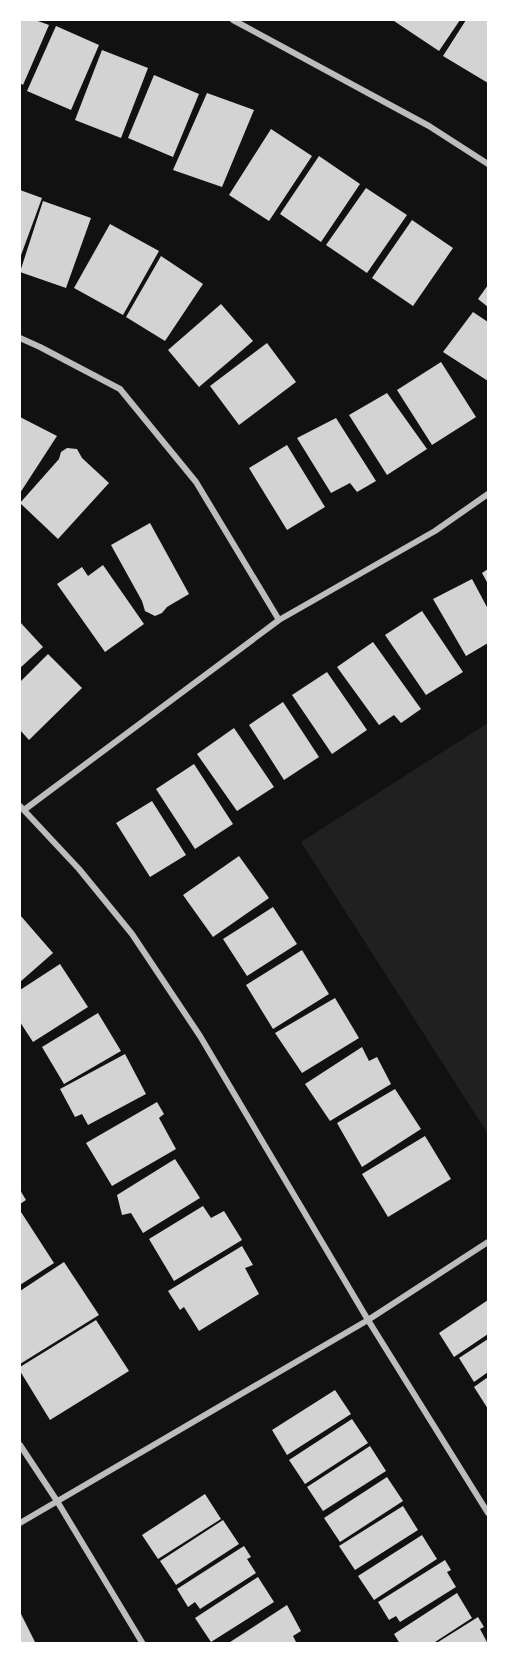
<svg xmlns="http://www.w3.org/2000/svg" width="508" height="1663" viewBox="0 0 508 1663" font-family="Karla,sans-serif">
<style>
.green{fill:#202020}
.building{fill:#d3d3d3}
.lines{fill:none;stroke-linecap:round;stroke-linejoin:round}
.minor{stroke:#bcbcbc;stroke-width:6}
</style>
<rect width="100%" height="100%" fill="#111"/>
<path class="green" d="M488 723V1134L301 842Z"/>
<path class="building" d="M20 20H35L49 25 23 85 20 83Z
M395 20H460L439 51 394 21Z
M466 20H488V83L443 56Z
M56 26 99 45 71 110 27 91Z
M102 50 148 68 121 138 75 120Z
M154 75 199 94 173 157 128 138Z
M207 93 254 110 222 187 173 170Z
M271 129 312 156 269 221 229 195Z
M319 156 360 184 321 242 280 214Z
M366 188 407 215 367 273 326 245Z
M20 190 42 198 20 258Z
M43 201 91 218 66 288 20 272Z
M412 220 453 248 413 306 372 278Z
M110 224 159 251 123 315 74 288Z
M161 256 203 284 165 341 126 317Z
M488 285V307L478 299Z
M221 304 253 341 199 387 168 350Z
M473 312 488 322V381L443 352Z
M267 343 296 382 239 425 210 386Z
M441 362 476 417 432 445 397 390Z
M387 393 427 449 387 475 349 415Z
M20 417 57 436 20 493Z
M336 418 376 481 357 492 350 483 331 493 297 438Z
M287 445 325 507 287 530 249 468Z
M67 448 77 449 82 458 109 483 58 539 20 503 59 459 61 452Z
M150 523 189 594 167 607 162 613 155 616 145 611 142 601 111 545Z
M103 565 144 624 105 652 57 584 82 567 88 576Z
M488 569V584L482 573Z
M472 579 488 609V643L466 656 433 599Z
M422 611 463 672 426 695 385 635Z
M20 622 43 647 20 668Z
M373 642 421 709 401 723 394 715 379 725 337 667Z
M48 654 82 688 29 740 20 730V682Z
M327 672 367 730 332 754 292 695Z
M283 702 319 757 284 780 249 725Z
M234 728 274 787 237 811 197 754Z
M194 764 233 824 195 849 156 789Z
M152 801 186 855 150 877 116 823Z
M239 856 269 898 213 937 183 895Z
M273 907 297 944 247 976 223 939Z
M20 915 53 953 20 982Z
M302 950 329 994 273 1029 246 985Z
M60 964 88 1007 33 1042 20 1022V990Z
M335 998 359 1038 302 1073 275 1033Z
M98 1013 121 1051 64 1084 42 1047Z
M362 1047 369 1061 377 1057 391 1084 330 1121 305 1084Z
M125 1054 146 1094 88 1125 82 1114 75 1117 60 1089Z
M395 1089 421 1129 362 1167 337 1123Z
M157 1102 164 1114 159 1118 176 1149 112 1186 86 1143Z
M425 1136 451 1179 388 1217 362 1174Z
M175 1159 200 1198 143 1233 131 1213 122 1215 117 1195Z
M20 1190 26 1200 20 1204Z
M203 1206 211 1218 224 1211 242 1240 174 1281 149 1239Z
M21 1212 54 1263 20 1285V1213Z
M242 1246 253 1265 245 1268 259 1294 199 1331 184 1307 180 1310 168 1291Z
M64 1262 99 1315 20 1364V1291Z
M488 1300V1334L454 1357 439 1333Z
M96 1320 129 1371 50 1420 20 1371V1367Z
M488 1339V1372L474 1382 459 1358Z
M488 1377V1409L474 1387Z
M335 1390 351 1414 287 1455 272 1430Z
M352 1419 368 1443 305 1484 289 1460Z
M370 1446 386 1471 323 1511 307 1487Z
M387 1477 403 1501 340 1542 324 1518Z
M205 1494 221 1519 158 1559 142 1535Z
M403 1506 418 1530 355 1570 339 1546Z
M223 1520 239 1544 176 1585 160 1561Z
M422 1535 437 1559 374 1600 358 1576Z
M244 1546 251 1557 247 1559 256 1573 200 1609 195 1602 188 1607 177 1589Z
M445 1560 451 1570 447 1572 456 1587 400 1622 396 1616 389 1620 378 1602Z
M258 1577 274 1602 211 1642 195 1618Z
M457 1593 472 1618 432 1644H400L394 1634Z
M287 1605 301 1631 293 1636 297 1644H227Z
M20 1612 36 1644H20Z
M478 1617 484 1627 480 1629 488 1644H435Z"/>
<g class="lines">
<path class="minor" d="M233 20 429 126 488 164
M20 338 40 347 120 389 196 482 279 620
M20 806 79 869 132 934 200 1036 368 1320 488 1513
M24 810 279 620 435 531 488 494
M20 1445 57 1501 143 1644
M20 1523 368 1320 488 1242"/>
</g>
<rect width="508" height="1663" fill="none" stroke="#ffffff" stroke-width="42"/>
</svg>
